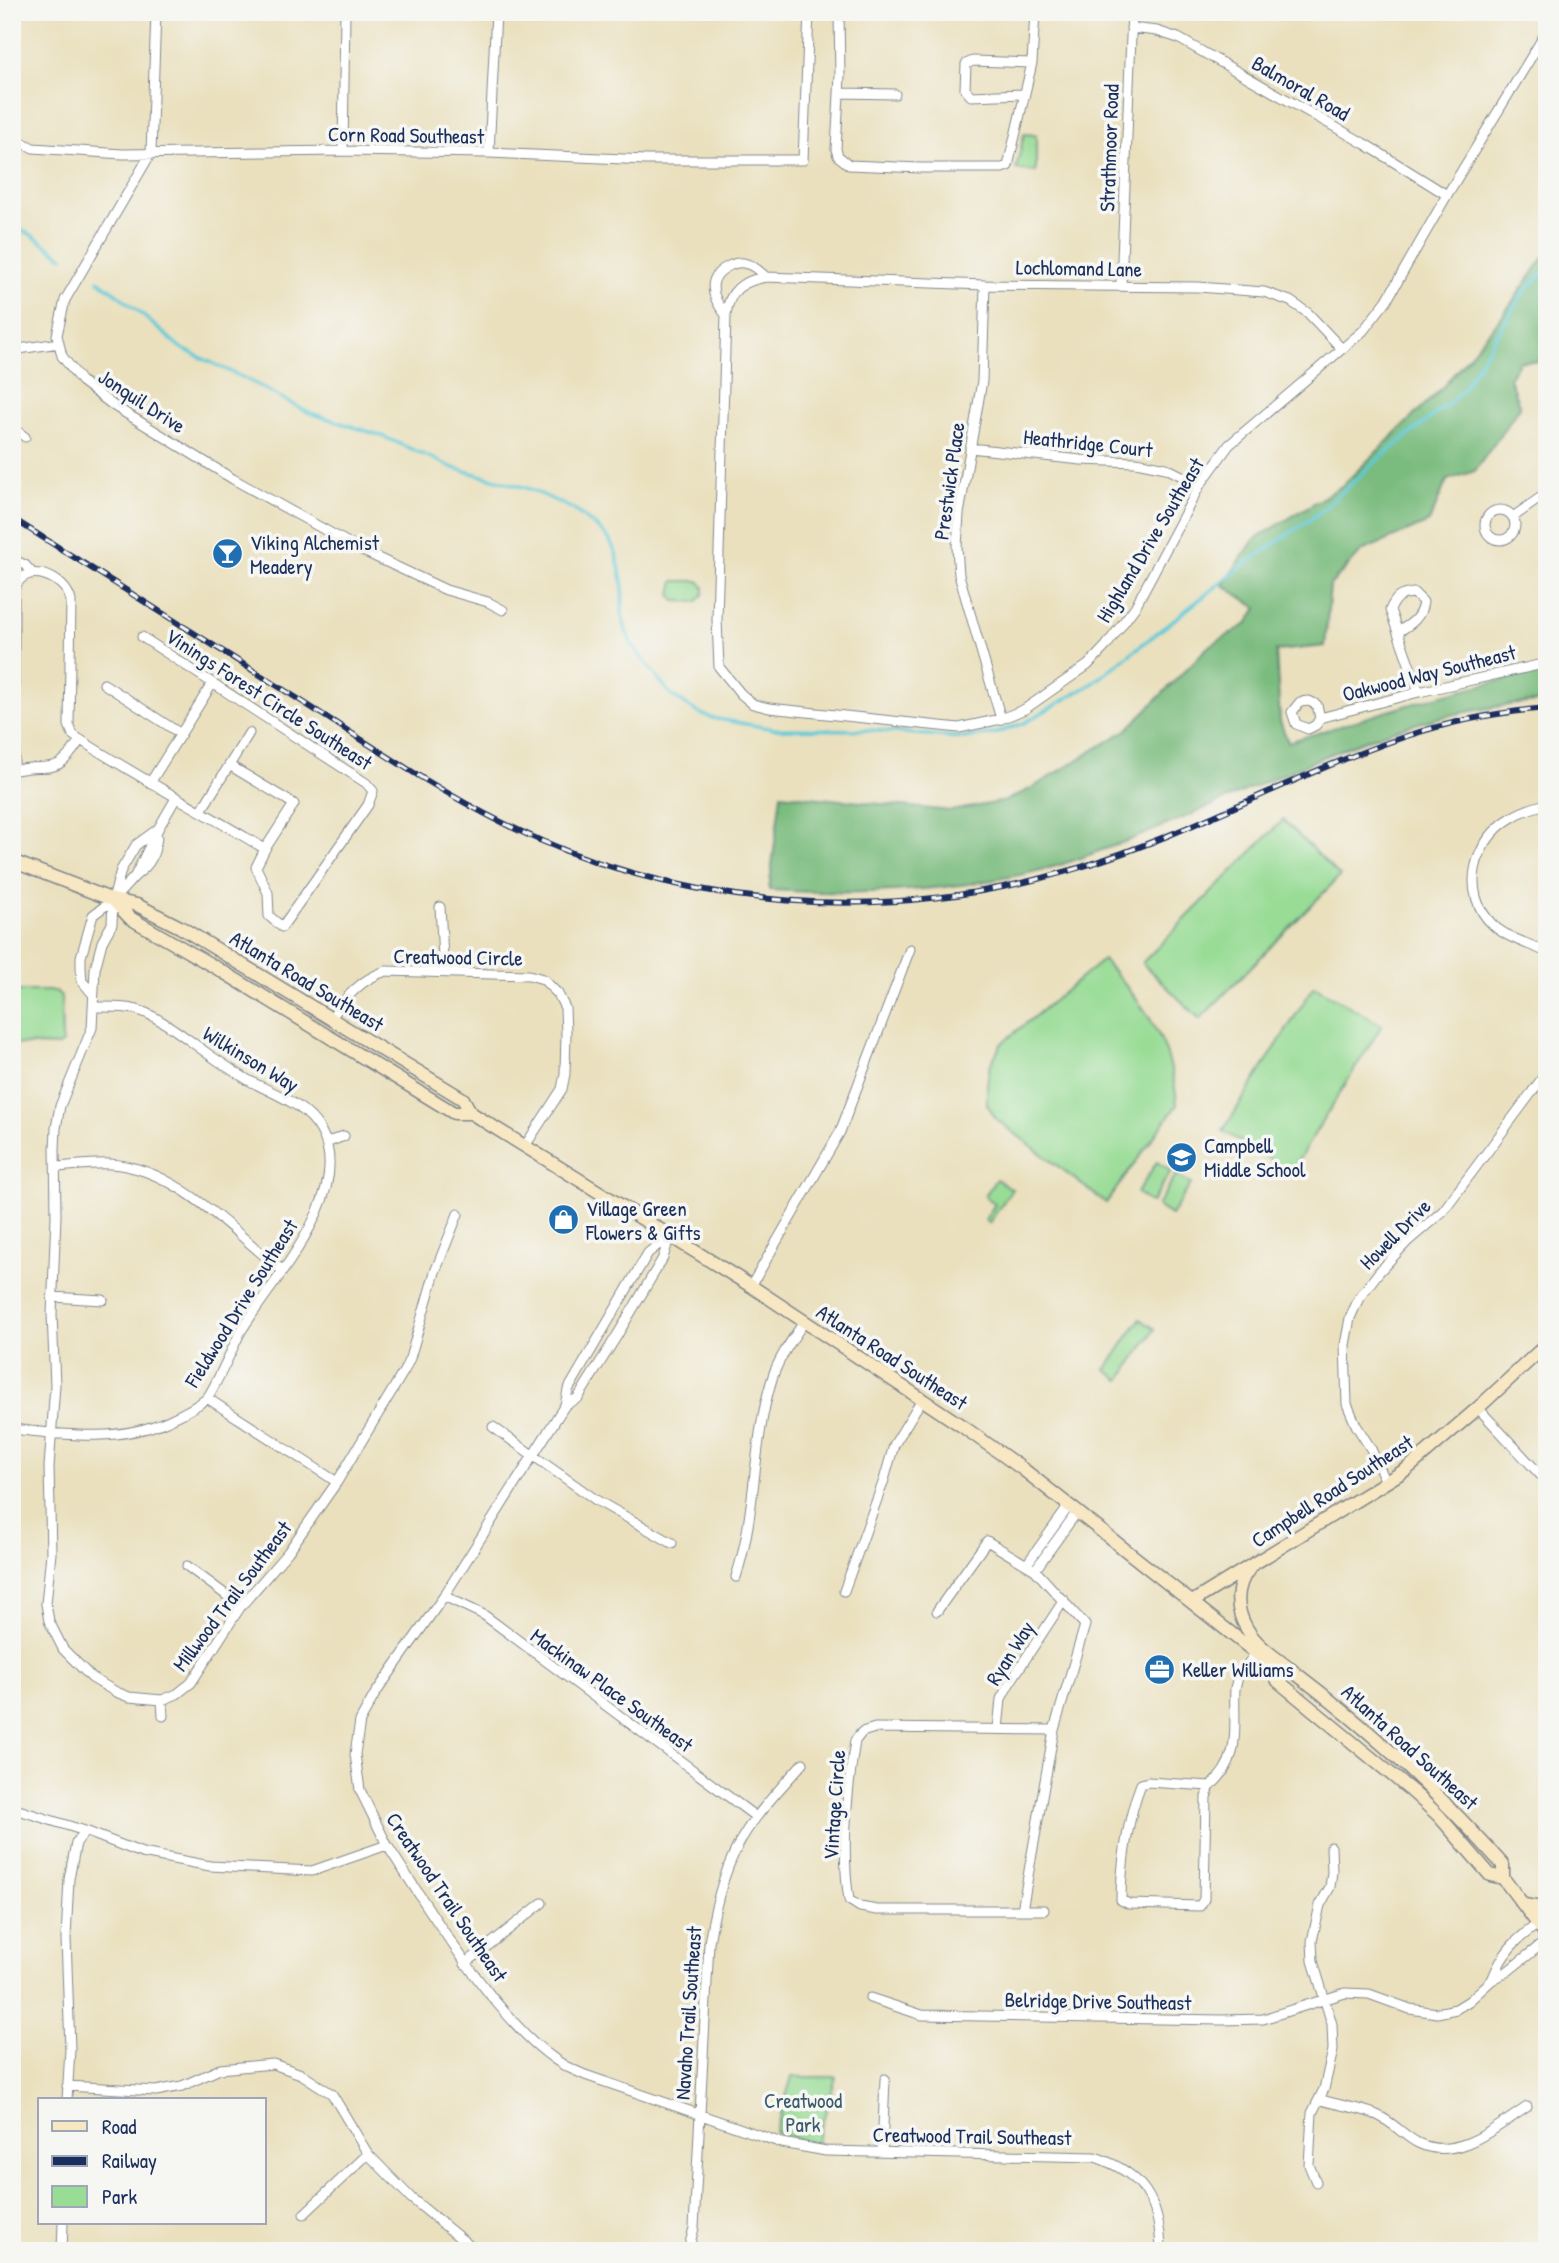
<svg xmlns="http://www.w3.org/2000/svg" width="1559" height="2263" viewBox="0 0 1559 2263" font-family="'Patrick Hand',sans-serif">
<style>
.green{fill:#98dc95;stroke:#5a867a;stroke-width:2}
.forest{fill:#7abc7e;stroke:#4a766e;stroke-width:2}
.lines{fill:none;stroke-linecap:round;stroke-linejoin:round}
.stream{stroke:#5ec9d8;stroke-width:3.5}
.street-casing{stroke:#82888e;stroke-width:11}
.secondary-casing{stroke:#82888e;stroke-width:15}
.street{stroke:#fff;stroke-width:9}
.secondary{stroke:#f8e7c3;stroke-width:12}
.rail-casing{stroke:#1b2f5e;stroke-width:6}
.rail{stroke:#f6f6f2;stroke-width:3.5;stroke-dasharray:10;stroke-linecap:butt}
.labels{text-anchor:middle;dominant-baseline:central;stroke-width:7;stroke-linejoin:round;paint-order:stroke}
.street-label{font-size:21px;fill:#1b2f5e;stroke:#f6f6f2}
.poi-label{font-size:21px;fill:#1b2f5e;stroke:#f6f6f2;text-anchor:start}
.park-label{font-size:21px;fill:#3a5a6c;stroke:#f6f6f2}
</style>
<rect width="100%" height="100%" fill="#f6f6f2"/>
<filter id="ink" filterUnits="userSpaceOnUse"><feTurbulence type="fractalNoise" baseFrequency=".0143" numOctaves="2"/><feDisplacementMap in="SourceGraphic" scale="14" xChannelSelector="R" yChannelSelector="G"/><feConvolveMatrix kernelMatrix="1 2 1 2 8 2 1 2 1" color-interpolation-filters="sRGB"/></filter>
<filter id="wash" filterUnits="userSpaceOnUse"><feTurbulence type="fractalNoise" baseFrequency=".00686" numOctaves="4" result="noise"/><feDisplacementMap in="SourceGraphic" scale="28" xChannelSelector="R" yChannelSelector="G"/><feGaussianBlur stdDeviation="1.57" result="paint"/><feColorMatrix in="noise" values="0 0 0 0 0 0 0 0 0 0 0 0 0 0 0 0 0 1.4 0 .05"/><feComposite in="paint" operator="in"/></filter>
<g filter="url(#wash)">
<rect width="100%" height="100%" fill="#eae0bd"/>
<path class="green" d="M1024 134 1036 135V172L1016 169Z
M674 581H699L704 587V593L697 602 675 601 671 594Z
M1283 820 1340 876 1200 1019 1142 963Z
M1103 960C1145 1005 1172 1041 1177 1105L1106 1203 996 1119 987 1104V1084L990 1066 1001 1044Z
M1314 986 1382 1025 1291 1172 1223 1131Z
M16 991H56L61 996 62 1043 59 1046 12 1044V995Z
M1157 1162 1171 1171 1151 1203 1137 1193Z
M1176 1175 1191 1184 1171 1215 1157 1206Z
M996 1179 1012 1189 989 1223 985 1220 995 1204 985 1196Z
M1140 1319 1155 1329 1120 1380 1106 1370Z
M792 2077H836L816 2144 775 2132Z"/>
<path class="forest" d="M1547 253V362L1520 361 1509 378 1520 407 1475 471 1447 480 1429 522 1362 551 1330 585 1325 646 1276 651 1280 721 1288 742C1374 716 1458 686 1547 672V701C1487 706 1428 717 1371 738 1282 771 1197 816 1108 848 1090 854 1071 862 1053 867 960 892 864 896 769 890L781 794 951 811 1005 801 1030 789 1128 729 1208 647 1247 624 1257 608 1223 585 1254 540 1343 485 1442 388 1503 315Z"/>
<g class="lines">
<path class="stream" d="M12 226 30 234 63 257
M98 280 121 297 181 348 252 382 307 412 382 436 454 468 530 489 573 509 598 528 609 539 616 553 623 584 622 615 626 631 632 645 671 695 697 712 712 718 774 729 869 730 963 738 994 734 1024 723 1092 684 1241 567 1319 513 1377 460 1451 402 1462 390 1523 293 1547 269"/>
</g>
</g>
<g filter="url(#ink)">
<g class="lines">
<defs>
<path id="street" d="M156 12 151 153 65 300 57 335 62 356 81 381 114 406 233 479 363 551 446 590 488 602 503 610
M839 12 840 76 836 149 838 156 849 165 920 168H1002L1008 166 1032 63 1035 12
M1131 28 1157 31 1178 38 1365 144 1447 195
M840 93 895 94
M1024 94 971 96 965 89 966 64 973 61 1032 63
M12 137 33 148 123 154 343 151 489 153 646 160H803L809 12
M343 151 345 12
M489 153 496 12
M985 285 982 381 959 514 957 547 959 575 1001 719
M1121 285 1132 12
M726 315C711 297 705 276 731 265 737 262 741 262 747 264 755 266 760 272 766 277
M1342 349 1308 313 1290 301 1264 292 1198 287 985 285 766 277C742 281 729 290 726 315L717 620 719 667 741 694 753 704 769 708 959 728 1001 719 1025 709 1088 665 1106 646 1135 607 1200 485 1229 445 1363 331 1387 300 1447 195 1547 31
M12 350 59 343
M12 427 25 437
M970 448 1081 460 1136 462 1166 468 1200 485
M1485 525a15 15 0 1 1 30 0a15 15 0 1 1-30 0Z
M1513 517 1547 493
M12 559 25 565 33 574
M1398 632C1411 624 1421 618 1423 602L1414 593C1400 594 1396 597 1390 610L1419 692
M142 637 366 783 373 791 368 805 282 927 269 916 268 893 256 867 265 849 294 804 229 765
M104 684 181 734
M1320 718 1317 705 1309 701 1300 702 1292 712 1296 724 1308 729 1316 725 1320 718 1419 692 1547 663
M14 770V590C24 559 66 577 71 601L69 725 73 735C135 776 201 810 265 849
M12 771C49 761 55 780 80 740
M150 783 212 684
M1547 804C1534 807 1522 811 1511 818 1474 840 1459 893 1493 925 1507 938 1529 944 1547 952
M201 811 249 733
M158 829 136 845 121 870 113 900 112 924 102 942 95 969 92 1028 60 1106 56 1128 55 1149 56 1216 52 1314 55 1385 49 1467 51 1553 46 1604 49 1621 63 1649 92 1678 116 1692 129 1697 162 1700 177 1694 191 1683 241 1606 288 1552 337 1482 404 1371 410 1358 435 1272 458 1214
M136 875C151 864 154 856 157 838
M440 907 444 973
M92 993 82 981 81 968V957L93 915 113 900 135 876 158 829 176 798
M331 1018C346 997 361 979 386 971L529 975 543 979 558 994 565 1008 566 1033 565 1074 562 1089 525 1146
M326 1143 344 1136
M56 1167C74 1166 93 1163 110 1164 178 1168 231 1231 282 1270
M669 1236 648 1253 568 1390 565 1405 444 1596 375 1694 360 1721 355 1754 360 1790 387 1845C420 1896 453 1948 491 1996 514 2023 534 2047 565 2066L585 2075 782 2143 826 2151 1095 2157C1143 2173 1160 2201 1161 2251
M751 1286 840 1132 910 949
M52 1297 103 1300
M207 1398 337 1482
M565 1405 578 1398 618 1334 663 1258 669 1238
M1478 1408 1547 1482
M493 1427 596 1500 672 1543
M12 1429C65 1435 119 1443 169 1420 180 1415 196 1407 206 1399 212 1394 234 1345 240 1333 270 1282 356 1194 321 1131 306 1104 274 1094 248 1080 238 1074 227 1067 217 1060 194 1045 171 1024 146 1013 130 1006 111 1007 94 1007
M1386 1482 1371 1449 1356 1425 1347 1404 1345 1345 1350 1318 1359 1298 1379 1272 1408 1241 1443 1211 1547 1072
M1027 1564 1069 1506
M187 1566 241 1606
M1035 1570 1077 1512
M736 1577C757 1512 752 1443 772 1379 778 1359 792 1340 804 1322
M844 1591 884 1480 894 1445 922 1399
M444 1596 484 1615 756 1817
M937 1611 987 1541 1035 1570 1085 1625 1054 1730 1022 1910H1044
M162 1700 163 1716
M998 1729 1001 1699 1009 1684 1064 1600
M1148 1782 1210 1786 1206 1797 1204 1899 1200 1906 1129 1904 1121 1900C1121 1866 1128 1816 1141 1784Z
M1210 1786C1243 1759 1233 1726 1235 1688L1238 1677 1256 1653
M12 1808 85 1831 142 1853 210 1866 312 1871 387 1845
M1022 1910H877L860 1907 849 1900C841 1850 847 1791 855 1741L862 1732 875 1728 1054 1730
M465 1964 542 1903
M1492 1980C1503 1952 1514 1941 1538 1924
M870 1998 922 2015 1222 2020 1263 2019 1345 1993 1369 1994 1410 2009 1437 2013 1456 2009 1469 2001 1492 1980 1508 1971 1547 1940
M67 2086 156 2091 182 2086 220 2069 273 2064 301 2074 332 2094 368 2154 411 2198 476 2251
M1319 2099C1338 2106 1359 2107 1377 2115 1393 2122 1404 2136 1418 2143 1457 2162 1496 2127 1527 2107
M67 2100 70 2049 66 1938 69 1879 76 1843 85 1831
M882 2152 885 2079
M1316 2182 1309 2165 1312 2113 1324 2089 1333 2050 1332 2024 1313 1961 1312 1941 1320 1905 1330 1887 1332 1872 1331 1847
M304 2214 368 2154
M62 2251 63 2223
M688 2251 694 2228 709 1943C715 1904 725 1863 747 1830 763 1806 784 1784 803 1763"/>
<path id="secondary" d="M12 861 113 900 137 905 180 927 463 1099 471 1113 751 1286 962 1426 1024 1470 1270 1664 1291 1669
M113 900 130 918 220 970 454 1113H471
M1249 1569C1235 1587 1235 1609 1247 1629 1257 1646 1275 1657 1290 1669 1310 1684 1330 1700 1349 1716 1405 1762 1455 1811 1503 1865V1878
M1192 1602 1407 1469 1478 1408 1547 1344
M1270 1664 1278 1681 1414 1793 1439 1816 1490 1875 1503 1878 1547 1936
M1524 1905 1547 1909"/>
</defs>
<use href="#street" class="street-casing"/>
<use href="#secondary" class="secondary-casing"/>
<use href="#street" class="street"/>
<use href="#secondary" class="secondary"/>
<defs>
<path id="rail" d="M12 518C106 578 201 637 295 697 363 740 431 787 503 823 682 912 891 926 1081 867 1193 833 1296 773 1407 736 1452 721 1500 712 1547 708"/>
</defs>
<use href="#rail" class="rail-casing"/>
<use href="#rail" class="rail"/>
</g>
</g>
<defs>
<symbol id="bar-disc" viewBox="-11 -11 22 22"><circle r="9.5" fill="#1f6fb2" stroke="#f6f6f2"/><path d="M-6-5H6L.8 .8V4.5H3.5V6h-7V4.5H-.8V.8Z" fill="#fff"/></symbol>
<symbol id="school-disc" viewBox="-11 -11 22 22"><circle r="9.5" fill="#1f6fb2" stroke="#f6f6f2"/><path d="M0-5L7-2L0 1L-7-2ZM-4 1L0 2.5L4 1V4Q0 6-4 4Z" fill="#fff"/></symbol>
<symbol id="shop-disc" viewBox="-11 -11 22 22"><circle r="9.5" fill="#1f6fb2" stroke="#f6f6f2"/><path d="M-5-2.5h2.3a2.7 3.5 0 0 1 5.4 0H5L5.5 6h-11ZM-1.5-2.5h3a1.5 2.3 0 0 0-3 0Z" fill="#fff"/></symbol>
<symbol id="office-disc" viewBox="-11 -11 22 22"><circle r="9.5" fill="#1f6fb2" stroke="#f6f6f2"/><path d="M-6-3h4V-5.5h4V-3h4V5H-6ZM-1-4.5V-3h2v-1.5ZM-6 0V1H6V0Z" fill="#fff"/></symbol>
</defs>
<g fill-rule="evenodd">
<use href="#bar-disc" x="210" y="536" width="35" height="35"/>
<use href="#school-disc" x="1164" y="1140" width="35" height="35"/>
<use href="#shop-disc" x="546" y="1202" width="35" height="35"/>
<use href="#office-disc" x="1142" y="1652" width="35" height="35"/>
</g>
<g class="labels">
<g class="street-label">
<text transform="translate(1301 88) rotate(30)">Balmoral Road</text>
<text transform="translate(406 135) rotate(1)">Corn Road Southeast</text>
<text transform="translate(1109 148) rotate(-88)">Strathmoor Road</text>
<text transform="translate(1079 268) rotate(1)">Lochlomand Lane</text>
<text transform="translate(142 401) rotate(33)">Jonquil Drive</text>
<text transform="translate(1088 443) rotate(6)">Heathridge Court</text>
<text transform="translate(949 481) rotate(-82)">Prestwick Place</text>
<text transform="translate(1150 540) rotate(-59)">Highland Drive Southeast</text>
<text transform="translate(1429 673) rotate(-14)">Oakwood Way Southeast</text>
<text transform="translate(269 699) rotate(33)">Vinings Forest Circle Southeast</text>
<text transform="translate(458 957) rotate(1)">Creatwood Circle</text>
<text transform="translate(307 981) rotate(31)">Atlanta Road Southeast</text>
<text transform="translate(251 1059) rotate(31)">Wilkinson Way</text>
<text transform="translate(1395 1234) rotate(-45)">Howell Drive</text>
<text transform="translate(241 1303) rotate(-58)">Fieldwood Drive Southeast</text>
<text transform="translate(892 1357) rotate(33)">Atlanta Road Southeast</text>
<text transform="translate(1332 1491) rotate(-33)">Campbell Road Southeast</text>
<text transform="translate(232 1596) rotate(-53)">Millwood Trail Southeast</text>
<text transform="translate(1010 1653) rotate(-58)">Ryan Way</text>
<text transform="translate(612 1690) rotate(36)">Mackinaw Place Southeast</text>
<text transform="translate(1410 1747) rotate(42)">Atlanta Road Southeast</text>
<text transform="translate(834 1805) rotate(-86)">Vintage Circle</text>
<text transform="translate(447 1897) rotate(56)">Creatwood Trail Southeast</text>
<text transform="translate(1098 2001) rotate(1)">Belridge Drive Southeast</text>
<text transform="translate(688 2013) rotate(-86)">Navaho Trail Southeast</text>
<text transform="translate(972 2136) rotate(1)">Creatwood Trail Southeast</text>
</g>
<g class="poi-label">
<text x="250" y="542">Viking Alchemist<tspan x="250" dy="24">Meadery</tspan></text>
<text x="1204" y="1145">Campbell<tspan x="1204" dy="24">Middle School</tspan></text>
<text x="586" y="1208">Village Green<tspan x="586" dy="24">Flowers &amp; Gifts</tspan></text>
<text x="1182" y="1669">Keller Williams</text>
</g>
<g class="park-label">
<text x="803" y="2100">Creatwood<tspan x="803" dy="24">Park</tspan></text>
</g>
</g>
<rect width="1559" height="2263" fill="none" stroke="#f6f6f2" stroke-width="42"/>
<rect x="38" y="2098" width="228" height="126" fill="#f6f6f2" stroke="#9ea6b7" stroke-width="2"/>
<rect x="52" y="2121" width="35" height="10" fill="#f8e7c3" stroke="#9ea6b7" stroke-width="2"/>
<text x="102" y="2134" font-size="21" fill="#1b2f5e">Road</text>
<rect x="52" y="2156" width="35" height="10" fill="#1b2f5e" stroke="#9ea6b7" stroke-width="2"/>
<text x="102" y="2168" font-size="21" fill="#1b2f5e">Railway</text>
<rect x="52" y="2186" width="35" height="21" fill="#98dc95" stroke="#9ea6b7" stroke-width="2"/>
<text x="102" y="2204" font-size="21" fill="#1b2f5e">Park</text>
</svg>
